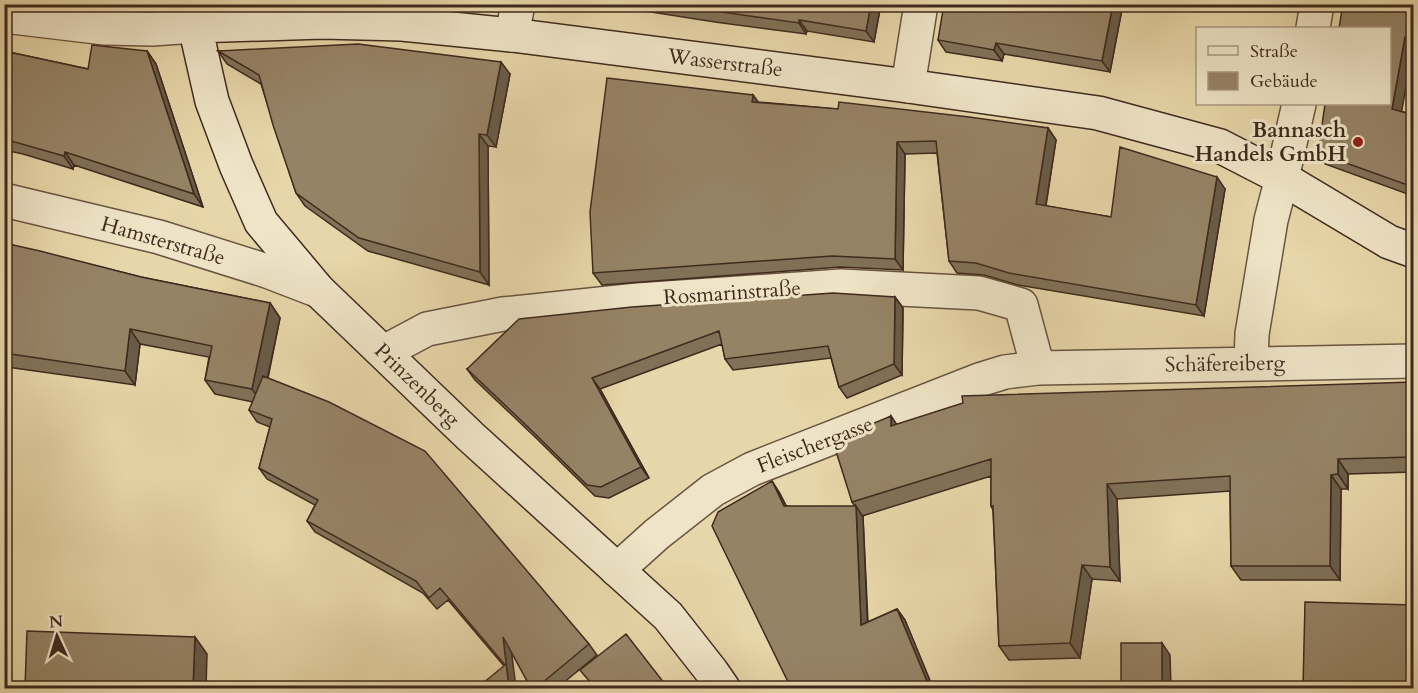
<svg xmlns="http://www.w3.org/2000/svg" width="1418" height="693" viewBox="0 0 1418 693" font-family="Cardo,serif">
<style>
.lines{fill:none;stroke-linecap:round;stroke-linejoin:round}
.minor-casing{stroke:#695541;stroke-width:36}
.tertiary-casing{stroke:#695541;stroke-width:36}
.secondary-casing{stroke:#3f2a1e;stroke-width:36}
.minor{stroke:#efe4c7;stroke-width:33}
.tertiary{stroke:#efe4c7;stroke-width:33}
.secondary{stroke:#efe4c7;stroke-width:33}
.wall{fill:#817158;stroke:#3f2a1e;stroke-width:1.5}
.shaded-wall{fill:#695c47;stroke:#3f2a1e;stroke-width:1.5}
.building{fill:#968366;stroke:#3f2a1e;stroke-width:1.5}
.poi-dot{fill:#8f2418;stroke:#efe4c7;stroke-width:2}
.labels{text-anchor:middle;dominant-baseline:central;stroke-width:6;stroke-linejoin:round;paint-order:stroke}
.street-label{font-size:21px;fill:#3f2a1e;stroke:#efe4c7}
.poi-label{font-size:21px;font-weight:bold;fill:#3f2a1e;stroke:#efe4c7;text-anchor:end}
</style>
<rect width="100%" height="100%" fill="#e7d6a9"/>
<filter id="stains"><feTurbulence type="fractalNoise" baseFrequency=".00333" numOctaves="4"/><feColorMatrix values="0 0 0 0 .2 0 0 0 0 .09 0 0 0 0 .02 0 0 0 .5 -.17"/></filter>
<radialGradient id="worn" r=".72"><stop offset=".6" stop-color="#630" stop-opacity="0"/><stop offset="1" stop-color="#630" stop-opacity=".3"/></radialGradient>
<g class="lines">
<defs>
<path id="minor" d="M1313 28 1317 4
M512 35 518 4
M908 86 921 4
M384 352 427 329 503 314 638 300 841 286 979 293 1021 305 1038 368
M1251 363 1252 334 1271 220 1282 178 1299 104
M617 570 657 534 713 490 752 469 979 380 1005 372 1038 368 1414 361"/>
<path id="tertiary" d="M4 16 105 28 152 29 195 26
M4 200 159 237 267 271 319 291"/>
<path id="secondary" d="M186 4 195 26 212 101 236 165 261 222 319 291 470 436 668 616 712 672 723 688
M195 26 323 22 402 24 512 35 908 86 1098 113 1220 146 1282 178 1389 242 1414 251"/>
</defs>
<use href="#minor" class="minor-casing"/>
<use href="#tertiary" class="tertiary-casing"/>
<use href="#secondary" class="secondary-casing"/>
<use href="#minor" class="minor"/>
<use href="#tertiary" class="tertiary"/>
<use href="#secondary" class="secondary"/>
</g>
<path class="wall" d="M600 4H881L874 42 807 31 806 34 715 22Z
M1123 4 1110 72 1004 54 1002 61 946 52 938 40Z
M1413 4V49L1401 111 1413 115V196L1325 164 1318 153Z
M4 51 88 69 147 51 156 64 203 207 74 165 73 169 23 154 4 150Z
M218 51 510 74 496 147 488 146 489 285 368 251 305 206 296 193 261 84 227 64Z
M753 95 758 102 1048 128 1056 140 1046 206 1111 217 1225 189 1204 316 1018 285 984 275 957 273 949 261 937 153 905 154 903 270 840 267 602 285 593 273Z
M4 243 141 277 270 303 280 318 268 378 589 644 597 655 557 688H531L512 653 504 666 448 600 437 609 423 593 315 532 307 521 315 505 267 479 259 468 270 427 257 422 249 410 253 402 215 394 205 380 209 357 140 344 135 385 7 367 4 363Z
M895 297 903 308 902 375 847 398 839 387 831 358 733 370 725 359 722 344 600 389 649 478 609 498 595 496 534 436 475 380 467 369Z
M1413 382V472L1348 474V489H1341L1340 580H1241L1231 566 1230 491 1117 499 1120 581 1092 579 1080 658 1009 660 999 646 993 510 991 506V476L862 516 852 502 851 437 891 416 896 424Z
M779 492 786 506 863 517 868 622 897 609 905 620 933 688H791Z"/>
<path class="shaded-wall" d="M871 4H881L874 42 866 31Z
M1113 4H1123L1110 72 1102 61Z
M799 20 807 31 806 34 799 23Z
M1405 37 1413 49 1400 120 1392 109Z
M996 43 1004 54 1002 61 994 50Z
M147 51 156 64 203 207 194 194Z
M501 62 510 74 496 147 487 135Z
M753 95 761 106 752 102Z
M1048 128 1056 140 1044 216 1036 204Z
M479 134 488 146 489 285 480 272Z
M897 142 905 154 903 270 895 259Z
M65 152 74 165 73 169 64 156Z
M1217 177 1225 189 1204 316 1196 305Z
M895 297 903 308 902 375 894 364Z
M270 303 280 318 262 404 252 389Z
M130 329 140 344 135 385 125 371Z
M592 378 600 389 649 478 641 467Z
M891 416 901 431 891 426Z
M1338 459 1348 474V489L1338 474Z
M1331 475 1341 489 1340 580 1330 566Z
M772 481 779 492 792 517 784 506Z
M1107 484 1117 499 1120 581 1110 567Z
M856 506 863 517 868 637 861 625Z
M1082 565 1092 579 1080 658 1070 643Z
M897 609 905 620 933 688H931L929 686Z
M195 637 207 654 206 688H193Z
M503 637 511 648 516 688H509Z
M1162 643 1170 655 1171 688H1162Z"/>
<path class="building" d="M665 4H871L866 31 799 20V23Z
M944 4H1113L1102 61 996 43 994 50 938 40Z
M1343 4H1413V39L1405 37 1392 109 1413 115V187L1318 153 1325 104H1389V28H1339Z
M358 44 501 62 487 135 479 134 480 272 359 238 296 193 273 125 259 75 218 51Z
M92 45 147 51 194 194 65 152 64 156 4 139V51L88 69Z
M607 78 753 95 752 102 838 109 839 102 969 117 1048 128 1036 204 1111 217 1120 147 1217 177 1196 305 1009 273 976 263 949 261 936 141 897 142 895 259 832 256 593 273 590 212Z
M4 243 40 251 141 277 270 303 252 389 205 380 212 346 130 329 125 371 4 353Z
M833 293 895 297 894 364 839 387 828 346 725 359 719 331 592 378 641 467 601 487 587 485 526 425 467 369 519 319 632 307Z
M263 376 329 402 425 451 589 644 536 688H531L503 637 509 688H477L505 665 440 588 429 598 416 581 307 521 318 500 259 468 272 419 249 410Z
M1413 382V457L1338 459V474L1331 475 1330 566H1231L1230 476 1107 484 1110 567 1082 565 1070 643 999 646 993 506H991V459L852 502 834 445 851 437 850 433 891 416V426L963 403 962 396Z
M772 481 784 506H856L861 625 897 609 929 686 920 688H791L712 526 718 512Z
M1305 602 1413 605V688H1303Z
M27 631 195 637 193 688H25Z
M626 634 668 688H595L580 670Z
M1121 643H1162V688H1121Z"/>
<circle class="poi-dot" cx="1358" cy="142" r="6"/>
<g class="labels">
<g class="street-label">
<text transform="translate(725 63) rotate(7)">Wasserstraße</text>
<text transform="translate(163 241) rotate(16)">Hamsterstraße</text>
<text transform="translate(732 293) rotate(-4)">Rosmarinstraße</text>
<text transform="translate(1225 364) rotate(-1)">Schäfereiberg</text>
<text transform="translate(417 385) rotate(44)">Prinzenberg</text>
<text transform="translate(815 445) rotate(-21)">Fleischergasse</text>
</g>
<g class="poi-label">
<text x="1346" y="130">Bannasch<tspan x="1346" dy="24">Handels GmbH</tspan></text>
</g>
</g>
<rect width="1418" height="693" fill="none" stroke="#e7d6a9" stroke-width="24"/>
<rect x="6" y="6" width="1406" height="681" fill="none" stroke="#3f2a1e" stroke-width="3"/>
<rect x="12" y="12" width="1394" height="669" fill="none" stroke="#3f2a1e" stroke-width="1.5"/>
<rect x="1196" y="27" width="195" height="78" fill="#efe4c7" stroke="#a99a83" stroke-width="1.5"/>
<rect x="1208" y="46" width="30" height="9" fill="#efe4c7" stroke="#a99a83" stroke-width="1.5"/>
<text x="1250" y="57" font-size="18" fill="#3f2a1e">Straße</text>
<rect x="1208" y="72" width="30" height="18" fill="#968366" stroke="#a99a83" stroke-width="1.5"/>
<text x="1250" y="87" font-size="18" fill="#3f2a1e">Gebäude</text>
<g transform="translate(57 636) rotate(356)" stroke="#efe4c7" stroke-width="4.5" paint-order="stroke">
<path d="M0-4.5L10 22L0 15L-10 22Z" fill="#3f2a1e"/>
<text y="-9" font-size="16" font-weight="bold" text-anchor="middle" fill="#3f2a1e">N</text>
</g>
<rect width="100%" height="100%" filter="url(#stains)"/>
<rect width="100%" height="100%" fill="url(#worn)"/>
</svg>
